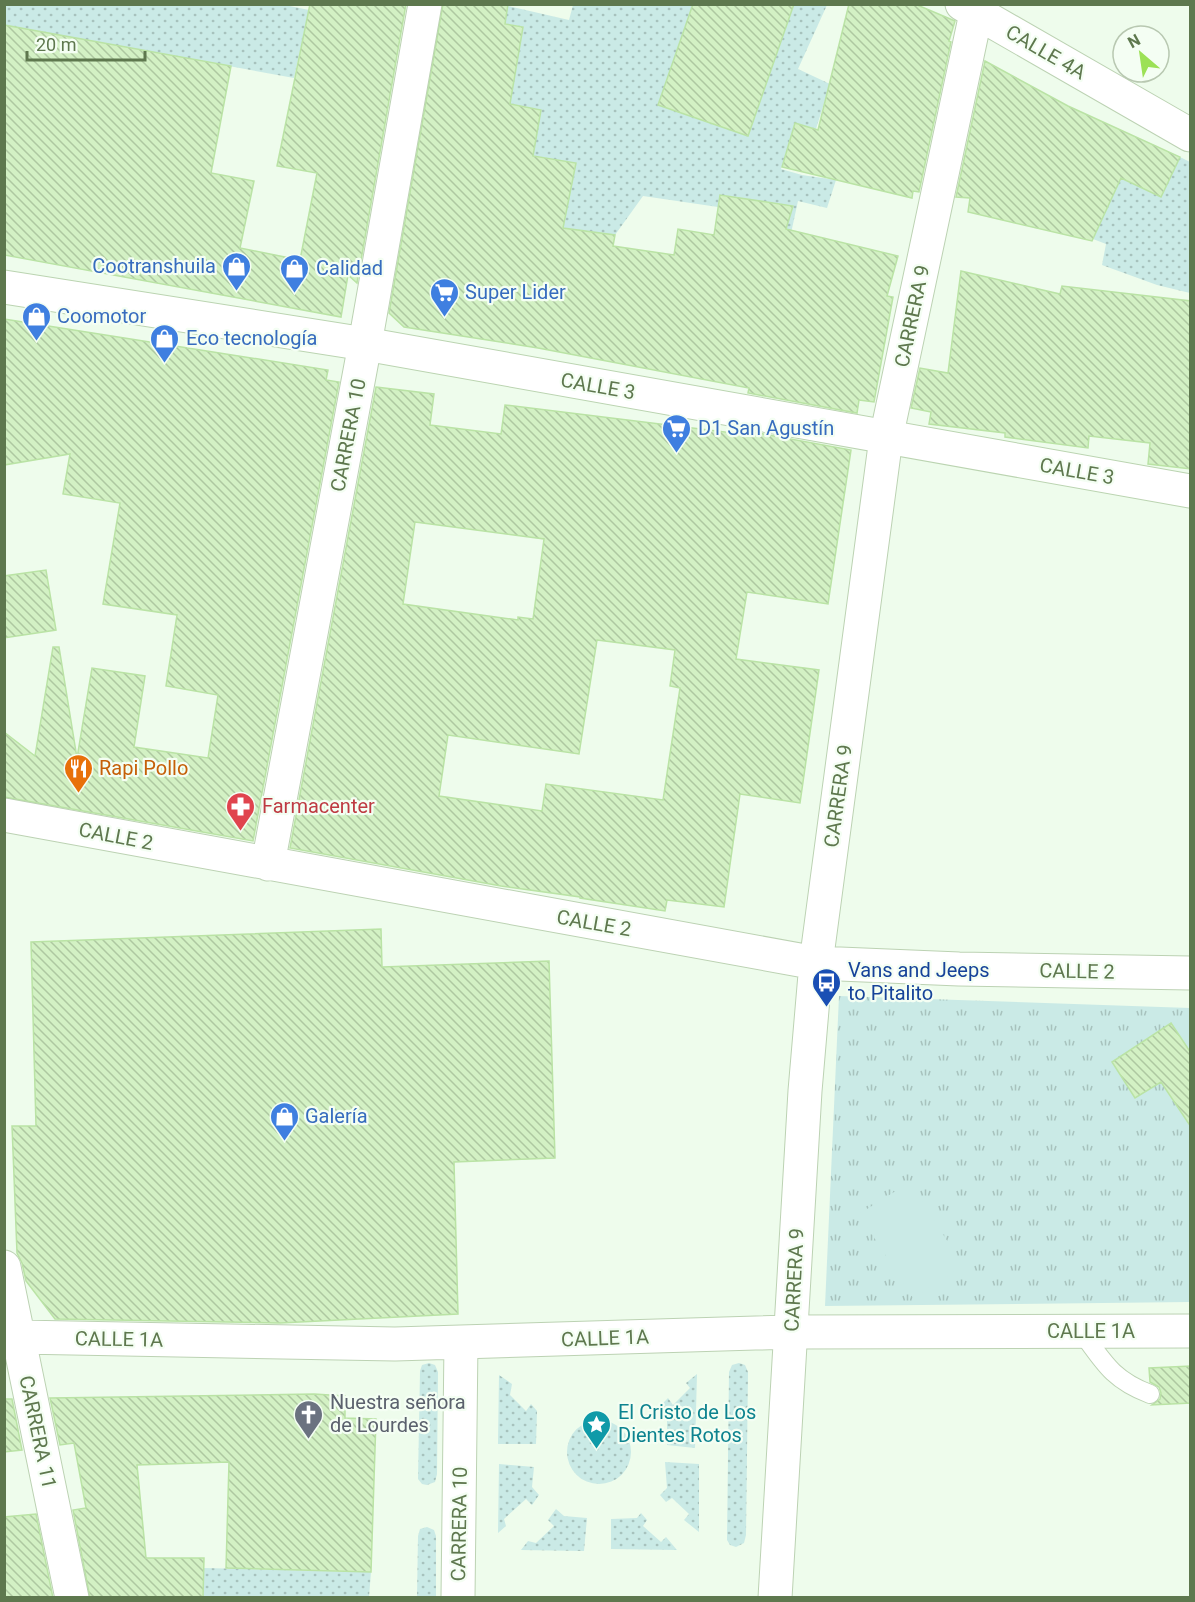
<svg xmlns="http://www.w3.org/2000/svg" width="1195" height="1602" viewBox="0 0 1195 1602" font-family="Roboto,sans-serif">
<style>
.grass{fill:url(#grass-dots)}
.park{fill:url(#park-tufts)}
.pitch{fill:#caeae6}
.building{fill:url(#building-back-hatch);stroke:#bae3a5;stroke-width:1.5;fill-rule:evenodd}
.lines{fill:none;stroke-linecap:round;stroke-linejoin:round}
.lane-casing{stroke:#bcd2b3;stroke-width:20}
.street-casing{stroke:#bcd2b3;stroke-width:35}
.secondary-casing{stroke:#bbd4b1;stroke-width:35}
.lane{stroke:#fff;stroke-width:18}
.street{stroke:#fff;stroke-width:33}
.secondary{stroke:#fff;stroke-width:33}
.labels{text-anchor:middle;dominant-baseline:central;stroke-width:4.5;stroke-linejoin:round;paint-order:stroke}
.street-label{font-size:20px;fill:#5e784e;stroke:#f4fef3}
.shop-label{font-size:20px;fill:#366cbe;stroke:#f4fef3;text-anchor:start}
.food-label{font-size:20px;fill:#c56008;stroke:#f4fef3;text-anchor:start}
.health-label{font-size:20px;fill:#be3a42;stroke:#f4fef3;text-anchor:start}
.transit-label{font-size:20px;fill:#164399;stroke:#f4fef3;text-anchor:start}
.worship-label{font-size:20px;fill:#5b616d;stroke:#f4fef3;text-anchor:start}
.culture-label{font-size:20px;fill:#0d838f;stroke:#f4fef3;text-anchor:start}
</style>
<defs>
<pattern id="grass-dots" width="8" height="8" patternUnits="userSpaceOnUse" patternTransform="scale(1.5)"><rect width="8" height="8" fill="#caeae6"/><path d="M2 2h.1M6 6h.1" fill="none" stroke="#a7c2bd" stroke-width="1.8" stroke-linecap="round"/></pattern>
<pattern id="park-tufts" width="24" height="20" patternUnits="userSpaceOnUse" patternTransform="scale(1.5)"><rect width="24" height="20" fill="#caeae6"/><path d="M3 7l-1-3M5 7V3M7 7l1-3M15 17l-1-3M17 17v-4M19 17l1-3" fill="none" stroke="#a7c2bd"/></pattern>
<pattern id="building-back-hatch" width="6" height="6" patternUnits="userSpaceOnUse" patternTransform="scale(1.5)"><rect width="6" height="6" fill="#d3f1c4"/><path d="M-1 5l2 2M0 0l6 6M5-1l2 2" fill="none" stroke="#aec8a1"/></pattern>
</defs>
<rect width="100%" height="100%" fill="#eefcec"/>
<path class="grass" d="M280 4 309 10 294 78 5 25 4 5Z
M573 5H827L798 69 830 84 816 129 795 123 781 169 802 175 836 180 827 208 798 201 788 247 758 201 720 195 718 207 643 196 615 235 553 227 575 163 501 150 523 27 503 23 508 6 569 20Z
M1180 157 1190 162V293L1157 285 1102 265 1106 244 1093 239 1121 178 1161 197Z
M429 1363 435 1365 438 1372 437 1474 435 1482 427 1485 422 1484 418 1479 420 1371 422 1365Z
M739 1363 745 1365 748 1372 746 1535 744 1543 736 1547 730 1545 727 1540 729 1372 732 1365Z
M697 1374 695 1448 667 1445V1420L658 1408 668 1398 673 1405 690 1388 686 1383Z
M499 1375 512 1384 510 1395 526 1411 531 1404 537 1411 536 1444H498Z
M567 1452a32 32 0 1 1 64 0a32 32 0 1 1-64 0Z
M665 1462 699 1464V1532L684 1520 689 1514 672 1498 666 1502 660 1495 667 1488Z
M499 1464 534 1467 532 1487 539 1495 532 1505 526 1499 504 1519 506 1526 498 1533Z
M556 1509 564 1516 587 1518 584 1551 521 1550 528 1541 536 1543 554 1526 548 1520Z
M641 1513 647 1520 643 1526 661 1542 666 1537 677 1550 611 1549V1519L637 1518Z
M427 1527 434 1530 436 1536V1597H417L418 1536 420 1529Z
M204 1568 371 1572 369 1597 203 1598Z"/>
<path class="park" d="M839 996 1190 1008V1302L825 1306Z"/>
<path class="pitch" d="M910 1182 963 1266 913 1298 859 1214Z"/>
<path class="building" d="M310 4H406L357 283 348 275 341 317 4 255V25L231 66 211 173 254 181 240 248 300 260 317 173 277 166Z
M443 4H508L505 24 523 27 510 104 541 110 533 156 576 163 563 228 615 235 613 246 674 255 678 229 714 235 720 195 793 206 786 229 898 256 887 296 893 297 874 402 859 400 857 413 748 393 749 388 538 348 404 327 389 313Z
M693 4H794L748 136 658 105Z
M849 4H915L955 21 949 41 951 42 919 192 913 191 912 198 782 167 795 123 818 130Z
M985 61 1068 106 1180 157 1161 197 1121 178 1092 241 968 212 970 198 956 197Z
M961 271 1060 294 1062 286 1191 301V469L1148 464 1150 443 1089 436 1088 448 1005 437V433L929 424 931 412 911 408 920 368 948 373Z
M4 319 328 370 326 380 339 382 253 841 4 797V732L35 756 53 647H59L77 758 92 668 145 676 134 747 208 758 218 695 166 686 177 615 103 604 120 503 63 494 70 454 4 465Z
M376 387 434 394 430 425 501 434 505 405 741 434 742 430 851 450 828 604 747 592 736 659 819 670 800 803 740 794 724 907 667 900 665 911 580 898V897L501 886 290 848ZM415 522 544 539 533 619 518 617V620L403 604ZM597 640 675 650 670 686 680 688 663 800 546 784 542 811 439 796 448 735 579 754Z
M46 570 56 630 4 638V576Z
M381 929 382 967 549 961 555 1158 454 1162 458 1314 280 1323 55 1319 26 1281 22 1263 17 1253 12 1126H36L31 942Z
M1171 1023 1191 1053V1127L1161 1082 1135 1098 1112 1062Z
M1191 1366V1403L1152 1405 1160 1399 1161 1393 1159 1387 1150 1382 1149 1368Z
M314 1394 345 1396V1418L376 1419 371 1572 226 1568 229 1462 137 1465 146 1558H204L203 1598H90L73 1510 86 1508 74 1443 60 1445 50 1398Z
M4 1399H12L22 1450 4 1452Z
M36 1514 53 1598H4V1517Z"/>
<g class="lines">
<defs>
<path id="lane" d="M1081 1331C1104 1363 1113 1380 1150 1394"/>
<path id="street" d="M962 4 1190 135
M4 815 816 963 959 969 1190 973
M268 864 365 344 425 4
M4 1267 72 1598
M4 1332 19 1337 395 1344 791 1332 1190 1331
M458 1598 461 1342
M775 1598 805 1091 816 963 886 438 978 4"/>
<path id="secondary" d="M4 287 365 344 1190 491"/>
</defs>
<use href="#lane" class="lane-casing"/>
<use href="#street" class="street-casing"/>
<use href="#secondary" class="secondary-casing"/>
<use href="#lane" class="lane"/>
<use href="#street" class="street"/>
<use href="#secondary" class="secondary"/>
</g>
<defs>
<symbol id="shop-pin" viewBox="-11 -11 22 30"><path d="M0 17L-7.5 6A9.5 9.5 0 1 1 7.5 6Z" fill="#3f7fe0" stroke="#f4fef3"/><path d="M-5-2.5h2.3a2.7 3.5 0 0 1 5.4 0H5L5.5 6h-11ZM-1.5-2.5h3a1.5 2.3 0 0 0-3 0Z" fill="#fff"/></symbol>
<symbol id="supermarket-pin" viewBox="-11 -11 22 30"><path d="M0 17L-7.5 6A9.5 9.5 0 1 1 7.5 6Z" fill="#3f7fe0" stroke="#f4fef3"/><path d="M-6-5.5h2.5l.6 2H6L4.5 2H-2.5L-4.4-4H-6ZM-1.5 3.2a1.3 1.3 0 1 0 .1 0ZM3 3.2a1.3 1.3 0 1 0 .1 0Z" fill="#fff"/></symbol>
<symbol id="restaurant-pin" viewBox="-11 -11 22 30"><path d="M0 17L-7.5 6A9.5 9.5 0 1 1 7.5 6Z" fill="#e8710a" stroke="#f4fef3"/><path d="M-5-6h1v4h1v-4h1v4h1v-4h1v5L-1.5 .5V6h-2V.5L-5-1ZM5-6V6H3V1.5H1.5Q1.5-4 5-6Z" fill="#fff"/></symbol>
<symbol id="pharmacy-pin" viewBox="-11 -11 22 30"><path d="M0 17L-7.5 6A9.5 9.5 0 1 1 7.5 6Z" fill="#e0444e" stroke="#f4fef3"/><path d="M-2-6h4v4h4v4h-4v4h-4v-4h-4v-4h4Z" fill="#fff"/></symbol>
<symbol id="bus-pin" viewBox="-11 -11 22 30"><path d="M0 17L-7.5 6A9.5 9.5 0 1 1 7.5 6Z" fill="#1a4fb4" stroke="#f4fef3"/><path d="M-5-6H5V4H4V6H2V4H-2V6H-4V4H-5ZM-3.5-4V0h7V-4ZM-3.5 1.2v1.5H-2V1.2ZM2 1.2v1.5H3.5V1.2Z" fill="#fff"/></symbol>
<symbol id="church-pin" viewBox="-11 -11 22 30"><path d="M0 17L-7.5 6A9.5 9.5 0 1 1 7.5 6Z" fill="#6b7280" stroke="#f4fef3"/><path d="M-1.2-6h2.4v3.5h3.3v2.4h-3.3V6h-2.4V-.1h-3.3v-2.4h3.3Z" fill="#fff"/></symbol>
<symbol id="sight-pin" viewBox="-11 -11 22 30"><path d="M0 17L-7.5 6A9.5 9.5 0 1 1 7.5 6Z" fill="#0f9aa8" stroke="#f4fef3"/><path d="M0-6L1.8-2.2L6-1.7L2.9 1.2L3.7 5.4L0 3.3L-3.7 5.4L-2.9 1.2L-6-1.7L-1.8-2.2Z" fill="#fff"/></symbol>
</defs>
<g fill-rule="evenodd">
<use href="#shop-pin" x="220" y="250" width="33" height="45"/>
<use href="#shop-pin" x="278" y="252" width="33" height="45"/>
<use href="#supermarket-pin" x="428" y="276" width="33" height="45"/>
<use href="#shop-pin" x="20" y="300" width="33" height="45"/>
<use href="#shop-pin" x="148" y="322" width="33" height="45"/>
<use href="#supermarket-pin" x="660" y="412" width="33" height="45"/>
<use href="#restaurant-pin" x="62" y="752" width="33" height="45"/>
<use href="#pharmacy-pin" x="224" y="790" width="33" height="45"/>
<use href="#bus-pin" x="810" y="966" width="33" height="45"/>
<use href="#shop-pin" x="268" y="1100" width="33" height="45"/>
<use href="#church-pin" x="292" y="1398" width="33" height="45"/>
<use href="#sight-pin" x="580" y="1408" width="33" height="45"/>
</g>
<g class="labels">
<g class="street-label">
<text transform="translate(1046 52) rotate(30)">CALLE 4A</text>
<text transform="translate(912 316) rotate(-78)">CARRERA 9</text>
<text transform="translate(598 386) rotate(10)">CALLE 3</text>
<text transform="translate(348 435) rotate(-79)">CARRERA 10</text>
<text transform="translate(1077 471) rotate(10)">CALLE 3</text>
<text transform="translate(838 796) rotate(-82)">CARRERA 9</text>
<text transform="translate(116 836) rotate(11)">CALLE 2</text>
<text transform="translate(594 923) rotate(10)">CALLE 2</text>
<text transform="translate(1077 971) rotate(1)">CALLE 2</text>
<text transform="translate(794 1280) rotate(-87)">CARRERA 9</text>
<text x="1091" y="1331">CALLE 1A</text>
<text transform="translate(605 1338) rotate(-2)">CALLE 1A</text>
<text transform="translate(119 1339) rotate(1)">CALLE 1A</text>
<text transform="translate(38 1432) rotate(78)">CARRERA 11</text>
<text transform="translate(459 1524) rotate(-89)">CARRERA 10</text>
</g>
<g class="shop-label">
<text x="216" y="266" text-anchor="end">Cootranshuila</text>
<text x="316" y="268">Calidad</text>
<text x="465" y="292">Super Lider</text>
<text x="57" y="316">Coomotor</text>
<text x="186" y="338">Eco tecnología</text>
<text x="698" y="428">D1 San Agustín</text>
<text x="305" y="1116">Galería</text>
</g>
<g class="food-label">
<text x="99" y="768">Rapi Pollo</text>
</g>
<g class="health-label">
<text x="262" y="806">Farmacenter</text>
</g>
<g class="transit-label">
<text x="848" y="970">Vans and Jeeps<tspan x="848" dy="23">to Pitalito</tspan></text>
</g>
<g class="worship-label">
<text x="330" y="1402">Nuestra señora<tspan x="330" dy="23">de Lourdes</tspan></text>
</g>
<g class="culture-label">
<text x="618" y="1412">El Cristo de Los<tspan x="618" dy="23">Dientes Rotos</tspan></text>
</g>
</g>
<rect width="1195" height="1602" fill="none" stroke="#5e784e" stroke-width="12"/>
<g transform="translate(1141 54) rotate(331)"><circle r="28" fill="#f4fef3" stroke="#b8c8b1" stroke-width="1.5"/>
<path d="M0-4.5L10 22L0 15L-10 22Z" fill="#9ce156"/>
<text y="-9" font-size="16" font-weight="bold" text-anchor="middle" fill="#5e784e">N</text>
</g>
<path d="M27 51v9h118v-9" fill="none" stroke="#5e784e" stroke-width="3"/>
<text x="36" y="51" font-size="18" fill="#5e784e" stroke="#f4fef3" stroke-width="4.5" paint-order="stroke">20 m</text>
</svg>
